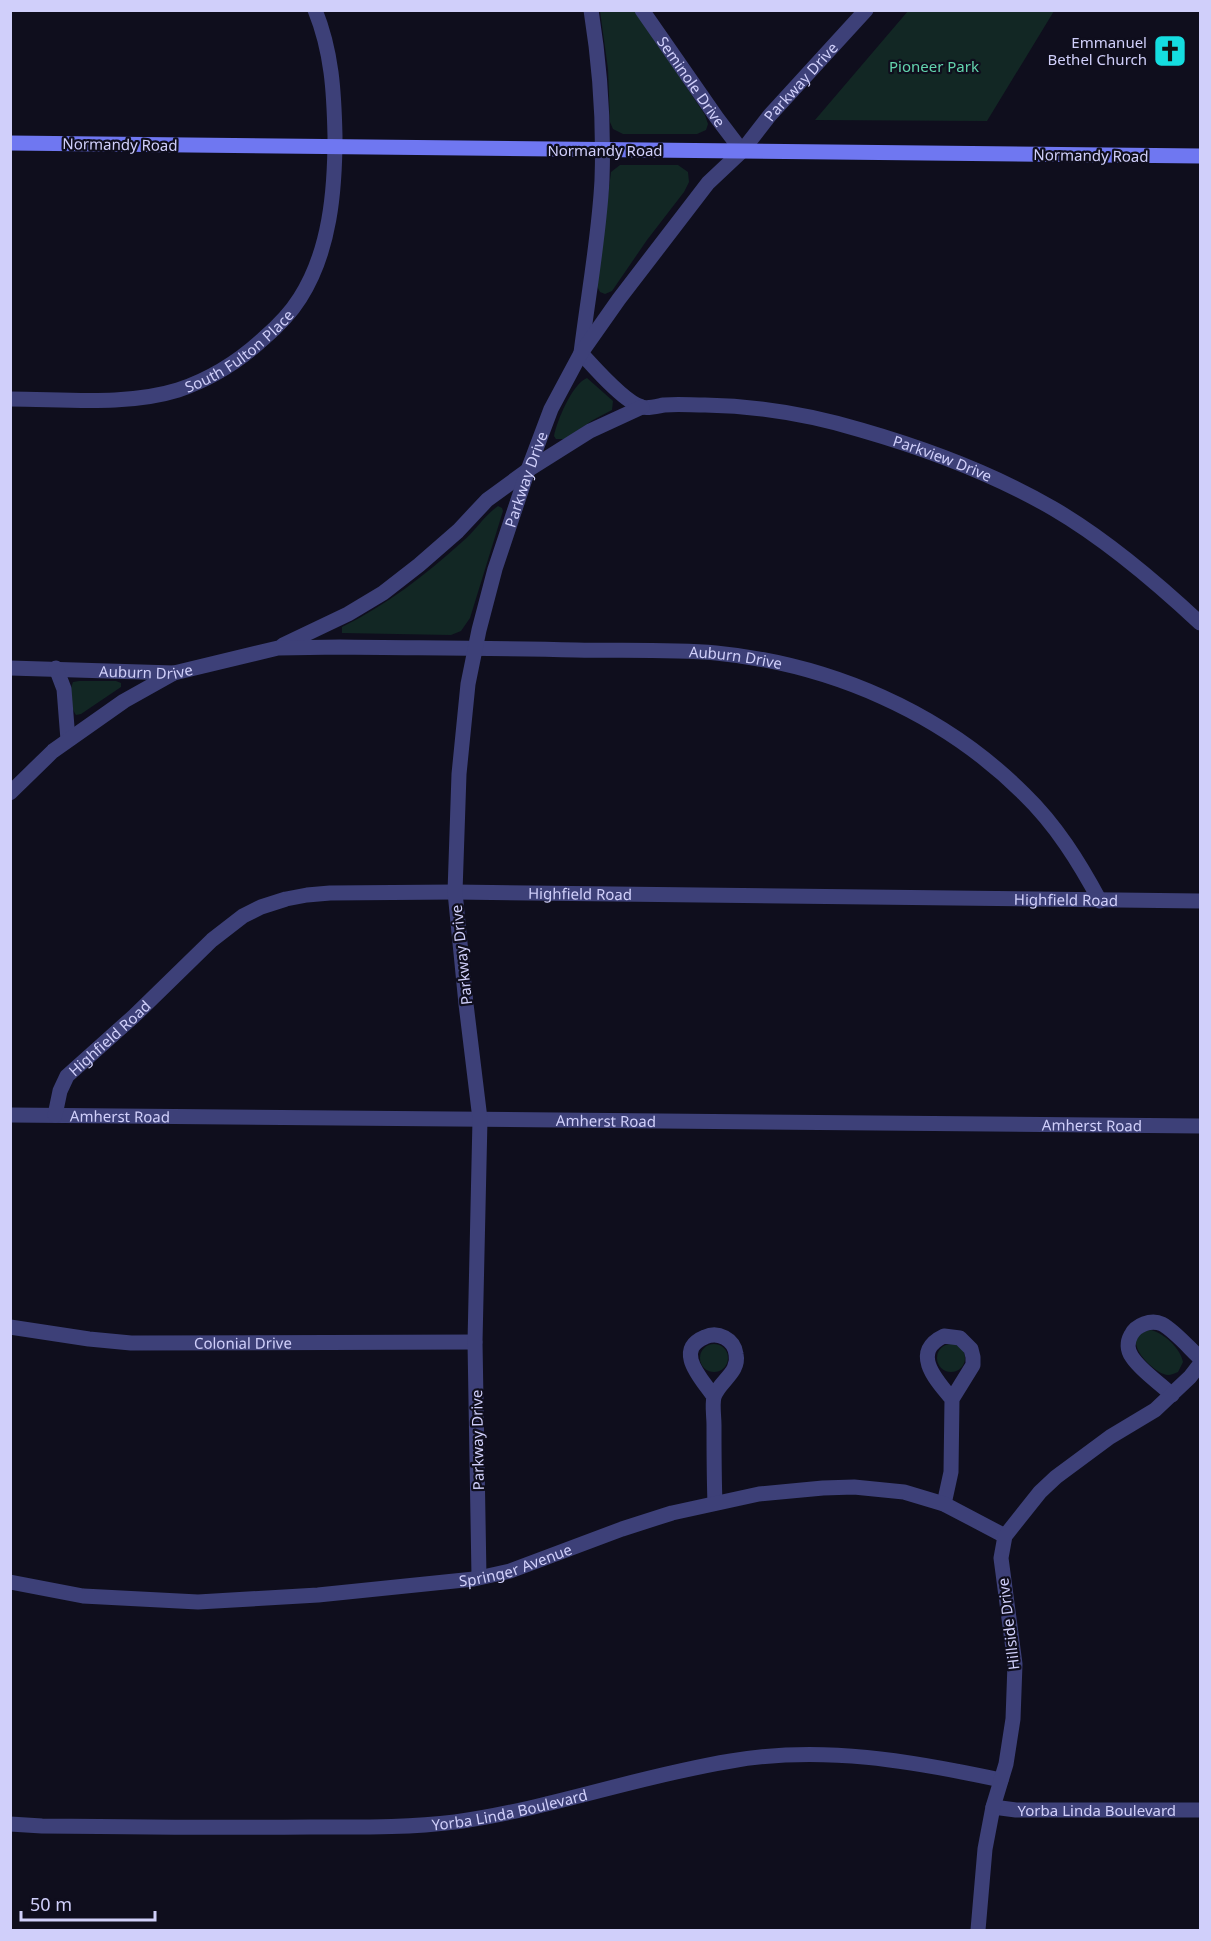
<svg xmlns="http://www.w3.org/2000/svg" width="1211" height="1941" viewBox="0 0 1211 1941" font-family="'Noto Sans',sans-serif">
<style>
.green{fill:#122724}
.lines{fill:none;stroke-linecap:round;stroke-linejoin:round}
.street{stroke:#3d4078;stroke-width:15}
.secondary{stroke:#6f77f1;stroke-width:15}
.labels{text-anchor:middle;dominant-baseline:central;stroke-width:4.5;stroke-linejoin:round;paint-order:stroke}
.poi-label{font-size:15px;fill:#d0cffa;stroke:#0f0e1d;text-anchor:end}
.park-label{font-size:15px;fill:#63d3ad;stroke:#0f0e1d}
.street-label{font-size:15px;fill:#d0cffa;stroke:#0f0e1d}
</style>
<rect width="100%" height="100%" fill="#0f0e1d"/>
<path class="green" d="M600 11H636L705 115 708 124 706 130 697 134H623L613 129 610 122 608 69Z
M908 11V10L1054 11 987 121 815 120Z
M620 165H678L688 172 689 182 684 192 647 240 612 291 605 294 600 292 597 286 611 172Z
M587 378 613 401 612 410 593 420 565 439H556L554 436C557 421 572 384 587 378Z
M498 506 502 508 503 511 470 618 461 631 451 635 342 633V627C388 604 424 576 462 542 475 531 485 515 498 506Z
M79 681H116L121 683V687L81 714 76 715C70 707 69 690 73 682Z
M1151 1330C1164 1333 1181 1349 1183 1362L1178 1372C1175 1373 1171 1375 1168 1375 1153 1374 1115 1335 1151 1330Z
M937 1358a14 14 0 1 1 28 0a14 14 0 1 1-28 0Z
M700 1358a14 14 0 1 1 28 0a14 14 0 1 1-28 0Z"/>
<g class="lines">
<g class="street">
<path id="s1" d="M591 10C600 66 604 123 602 180 599 238 588 296 581 353 594 367 624 402 642 407 648 409 658 406 664 405 678 404 691 405 705 405 757 406 811 415 861 430 927 449 994 474 1054 509 1107 540 1155 581 1200 623"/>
<path id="s2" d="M642 10 717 118 742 151"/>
<path id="s3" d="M10 399C64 399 127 406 178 390 211 379 238 362 263 339 277 327 290 314 300 298 330 251 335 191 335 136 334 92 332 52 315 10"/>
<path d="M283 645 348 614 383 593 419 565 458 531 487 500 528 470 590 431 642 407"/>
<path id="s4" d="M10 668 174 673 278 648 340 647C418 648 497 648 576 650 622 651 670 649 716 653 830 664 942 712 1024 794 1056 825 1079 862 1100 901"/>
<path d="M56 668 64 689 68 740"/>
<path d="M10 793 53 751 124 701 174 673"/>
<path id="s5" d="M10 1115 1200 1126"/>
<path id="s6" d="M55 1115 60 1091 67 1076 133 1017 212 940 243 916 261 907 286 899 307 895 330 893 455 892 1200 901"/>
<path id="s7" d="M10 1327 89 1339 131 1343 475 1342"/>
<path d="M1172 1395C1160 1383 1141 1371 1132 1357 1127 1350 1127 1342 1131 1335 1136 1325 1151 1319 1162 1324 1175 1331 1190 1349 1200 1358"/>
<path d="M714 1397C704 1381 672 1351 705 1337 718 1331 734 1339 736 1354 740 1373 719 1381 714 1397 712 1405 714 1416 714 1425 714 1451 714 1477 715 1503"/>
<path d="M944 1504 951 1472 952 1399 973 1365V1357L971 1349 960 1338 944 1336C910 1352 936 1380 952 1399"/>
<path id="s8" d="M479 1577 475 1342 480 1119 466 1004 455 892 459 774 468 684 479 630 495 569 528 470 551 409 581 353 619 299 708 183 742 151 770 115 866 10"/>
<path id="s9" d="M10 1582 83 1596 198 1602 318 1595 474 1579 510 1571 622 1529 672 1513 759 1494 823 1488 854 1487 904 1492 944 1504 1005 1536"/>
<path id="s10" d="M993 1807 1016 1810H1200"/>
<path id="s11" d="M10 1824 42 1826C131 1827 220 1828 310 1827 358 1827 407 1828 455 1822 549 1809 638 1776 731 1761 822 1745 912 1761 1001 1780"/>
<path d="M978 1930 985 1849 993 1807 1006 1764 1013 1719 1015 1664 1001 1558 1005 1536 1040 1492 1056 1477 1110 1437 1155 1410 1190 1377 1200 1364"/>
</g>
<path class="secondary" d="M10 143 1200 156"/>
</g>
<defs>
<symbol id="church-square" viewBox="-11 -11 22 22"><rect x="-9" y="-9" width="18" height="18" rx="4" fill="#15dde0" stroke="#0f0e1d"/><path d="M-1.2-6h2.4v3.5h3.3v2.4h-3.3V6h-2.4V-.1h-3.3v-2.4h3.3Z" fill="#111"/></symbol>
</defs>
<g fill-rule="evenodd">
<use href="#church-square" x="1151" y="32" width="38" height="38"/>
</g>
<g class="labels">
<g class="poi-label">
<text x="1147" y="42">Emmanuel<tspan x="1147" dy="17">Bethel Church</tspan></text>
</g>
<g class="park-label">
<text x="934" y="66">Pioneer Park</text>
</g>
<g class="street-label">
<text stroke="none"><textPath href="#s2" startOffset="87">Seminole Drive</textPath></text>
<text stroke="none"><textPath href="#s8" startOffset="1596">Parkway Drive</textPath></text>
<text transform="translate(120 144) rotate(1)">Normandy Road</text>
<text x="605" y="150">Normandy Road</text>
<text transform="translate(1091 155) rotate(1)">Normandy Road</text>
<text stroke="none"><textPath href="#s3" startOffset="242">South Fulton Place</textPath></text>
<text stroke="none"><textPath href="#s1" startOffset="735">Parkview Drive</textPath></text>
<text stroke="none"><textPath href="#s8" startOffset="1108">Parkway Drive</textPath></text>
<text stroke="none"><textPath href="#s4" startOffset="729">Auburn Drive</textPath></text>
<text stroke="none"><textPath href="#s4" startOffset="136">Auburn Drive</textPath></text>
<text stroke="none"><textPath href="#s6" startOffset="620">Highfield Road</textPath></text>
<text stroke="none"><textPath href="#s6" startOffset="1106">Highfield Road</textPath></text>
<text transform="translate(461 955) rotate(-96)">Parkway Drive</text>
<text stroke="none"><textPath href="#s6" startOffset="98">Highfield Road</textPath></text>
<text stroke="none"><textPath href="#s5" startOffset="110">Amherst Road</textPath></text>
<text stroke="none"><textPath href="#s5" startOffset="596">Amherst Road</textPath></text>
<text stroke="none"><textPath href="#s5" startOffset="1082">Amherst Road</textPath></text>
<text stroke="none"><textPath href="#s7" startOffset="234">Colonial Drive</textPath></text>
<text transform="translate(477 1440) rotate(-91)">Parkway Drive</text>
<text stroke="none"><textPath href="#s9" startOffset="510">Springer Avenue</textPath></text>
<text transform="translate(1008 1624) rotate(-97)">Hillside Drive</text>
<text stroke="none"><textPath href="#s11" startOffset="501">Yorba Linda Boulevard</textPath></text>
<text stroke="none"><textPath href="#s10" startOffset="104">Yorba Linda Boulevard</textPath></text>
</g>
</g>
<rect width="1211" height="1941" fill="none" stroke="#d0cffa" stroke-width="24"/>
<path d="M21 1911v9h134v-9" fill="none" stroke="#d0cffa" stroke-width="3"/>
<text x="30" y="1911" font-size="18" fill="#d0cffa" stroke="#0f0e1d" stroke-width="4.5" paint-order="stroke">50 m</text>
</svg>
